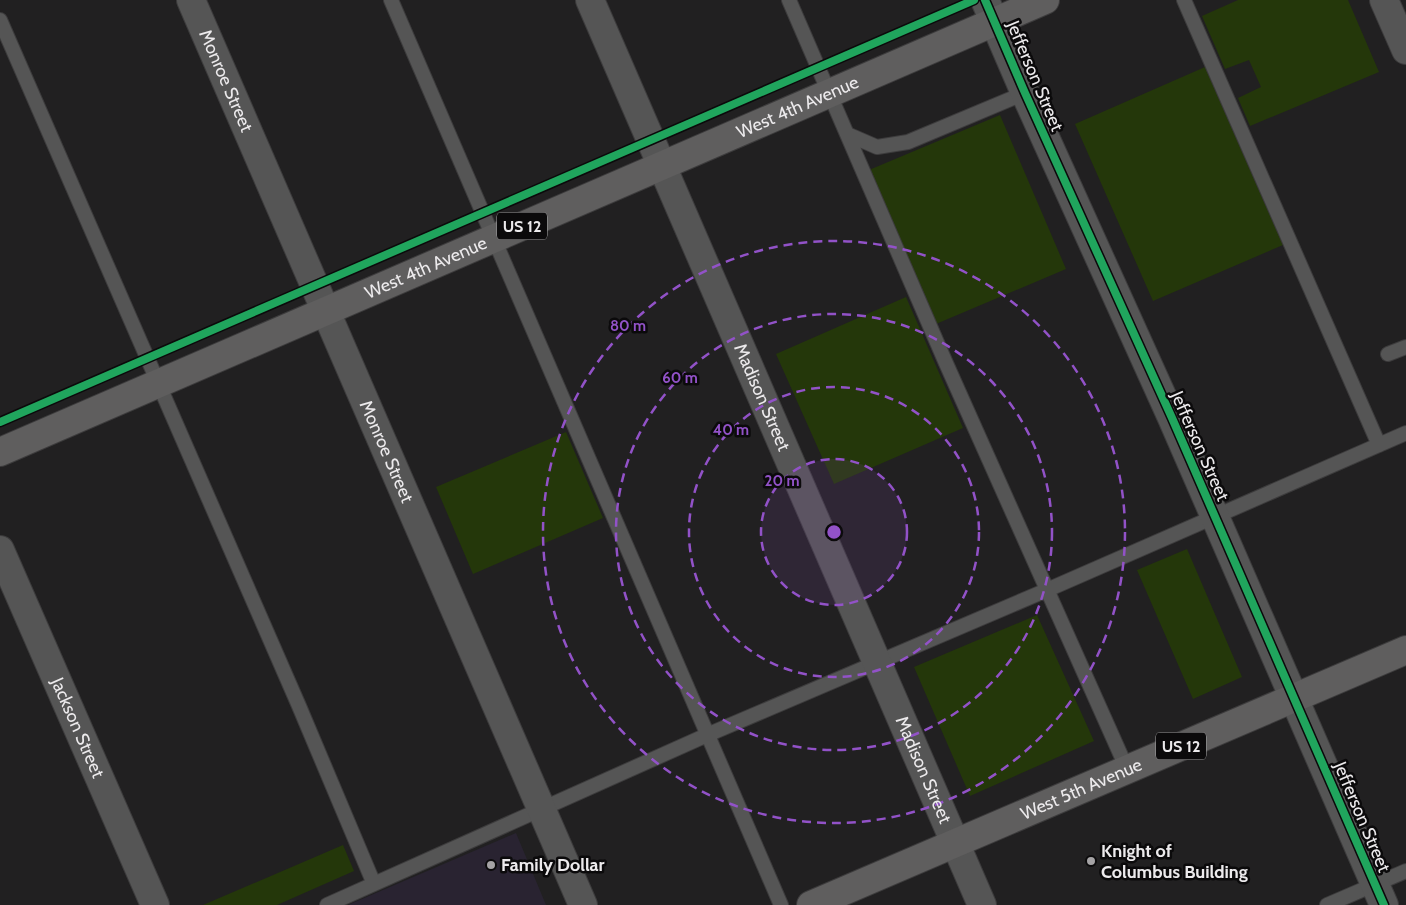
<svg xmlns="http://www.w3.org/2000/svg" width="1406" height="905" viewBox="0 0 1406 905" font-family="Cabin,sans-serif">
<style>
.commercial{fill:#292331}
.green{fill:#24370a}
.lines{fill:none;stroke-linecap:round;stroke-linejoin:round}
.service-casing{stroke:#3d3c3d;stroke-width:16}
.minor-casing{stroke:#3d3c3d;stroke-width:30}
.tertiary-casing{stroke:#3d3c3d;stroke-width:30}
.primary-casing{stroke:#3d3c3d;stroke-width:30}
.service{stroke:#555;stroke-width:14}
.minor{stroke:#555;stroke-width:28}
.tertiary{stroke:#555;stroke-width:28}
.primary{stroke:#5f5e5e;stroke-width:28}
.cycleway-casing{stroke:#0b0a0b;stroke-width:11}
.cycleway{stroke:#20a55d;stroke-width:8}
.ring{fill:none;stroke:#9252c8;stroke-width:2.5;stroke-dasharray:9 6}
.poi-dot{fill:#a5a3a5;stroke:#0b0a0b;stroke-width:2}
.labels{text-anchor:middle;dominant-baseline:central;stroke-width:5;stroke-linejoin:round;paint-order:stroke}
.shield{fill:#0b0a0b;stroke:#a8a7a8;stroke-width:1}
.shield-label{font-size:16px;font-weight:bold;fill:#eceaec}
.street-label{font-size:18px;fill:#eceaec;stroke:#0b0a0b}
.poi-label{font-size:18px;font-weight:bold;fill:#eceaec;stroke:#0b0a0b;text-anchor:start}
.centre{fill:#9252c8;stroke:#0b0a0b;stroke-width:2.5}
.ring-label{font-size:15px;text-anchor:middle;font-weight:bold;fill:#9252c8;stroke:#0b0a0b;stroke-width:5;stroke-linejoin:round;paint-order:stroke}
</style>
<rect width="100%" height="100%" fill="#212021"/>
<path class="commercial" d="M516 833 546 905H348Z"/>
<path class="green" d="M1238 0H1348L1379 72 1250 126 1238 98 1261 87 1249 60 1225 69 1202 16Z
M1205 67 1283 245 1153 301 1075 124Z
M1000 115 1066 269 936 324 869 170Z
M906 297 963 428 834 484 776 354Z
M566 432 603 518 473 574 436 487Z
M1187 549 1242 677 1193 699 1137 570Z
M1037 615 1094 741 970 796 914 667Z
M343 845 354 871 277 905H203Z"/>
<g class="lines">
<defs>
<path id="service" d="M391 0 781 905
M789 0 945 361 1127 769
M1184 0 1379 445
M0 20 299 706 374 884
M847 134 877 147 908 142 1025 93
M1388 354 1406 347
M327 905 707 735 1047 590 1406 433
M1327 905 1406 871"/>
<g id="minor">
<path id="s1" d="M191 0 583 905"/>
<path d="M590 0 662 166"/>
<path d="M985 0 1025 93 1172 418 1384 905"/>
<path d="M1384 0 1406 50"/>
<path id="s2" d="M0 550 155 905"/>
</g>
<g id="tertiary">
<path id="s3" d="M662 166 982 905"/>
</g>
<g id="primary">
<path id="s4" d="M0 452 1045 0"/>
<path id="s5" d="M811 905 1406 650"/>
</g>
</defs>
<use href="#service" class="service-casing"/>
<use href="#minor" class="minor-casing"/>
<use href="#tertiary" class="tertiary-casing"/>
<use href="#primary" class="primary-casing"/>
<use href="#service" class="service"/>
<use href="#minor" class="minor"/>
<use href="#tertiary" class="tertiary"/>
<use href="#primary" class="primary"/>
<defs>
<path id="cycleway" d="M985 0 1025 93 1172 418 1384 905
M0 422 974 0"/>
</defs>
<use href="#cycleway" class="cycleway-casing"/>
<use href="#cycleway" class="cycleway"/>
</g>
<circle cx="834" cy="532" r="73" fill="#9252c8" fill-opacity=".12"/>
<g class="ring">
<circle cx="834" cy="532" r="73"/>
<circle cx="834" cy="532" r="145"/>
<circle cx="834" cy="532" r="218"/>
<circle cx="834" cy="532" r="291"/>
</g>
<g class="poi-dot">
<circle cx="1091" cy="861" r="5"/>
<circle cx="491" cy="865" r="5"/>
</g>
<g class="labels">
<g class="shield">
<rect x="497" y="212.5" width="50" height="27" rx="4"/>
<rect x="1156" y="732.5" width="50" height="27" rx="4"/>
</g>
<g class="shield-label">
<text x="522" y="226">US 12</text>
<text x="1181" y="746">US 12</text>
</g>
<g class="street-label">
<text transform="translate(1035 76) rotate(67)">Jefferson Street</text>
<text stroke="none"><textPath href="#s1" startOffset="88">Monroe Street</textPath></text>
<text stroke="none"><textPath href="#s4" startOffset="869">West 4th Avenue</textPath></text>
<text stroke="none"><textPath href="#s4" startOffset="464">West 4th Avenue</textPath></text>
<text stroke="none"><textPath href="#s3" startOffset="252">Madison Street</textPath></text>
<text transform="translate(1200 446) rotate(66)">Jefferson Street</text>
<text stroke="none"><textPath href="#s1" startOffset="492">Monroe Street</textPath></text>
<text stroke="none"><textPath href="#s2" startOffset="194">Jackson Street</textPath></text>
<text stroke="none"><textPath href="#s3" startOffset="658">Madison Street</textPath></text>
<text stroke="none"><textPath href="#s5" startOffset="294">West 5th Avenue</textPath></text>
<text transform="translate(1362 817) rotate(67)">Jefferson Street</text>
</g>
<g class="poi-label">
<text x="1101" y="851">Knight of<tspan x="1101" dy="21">Columbus Building</tspan></text>
<text x="501" y="865">Family Dollar</text>
</g>
</g>
<circle cx="834" cy="532" r="8" class="centre"/>
<g class="ring-label">
<text x="628" y="331">80 m</text>
<text x="680" y="383">60 m</text>
<text x="731" y="435">40 m</text>
<text x="782" y="486">20 m</text>
</g>
</svg>
